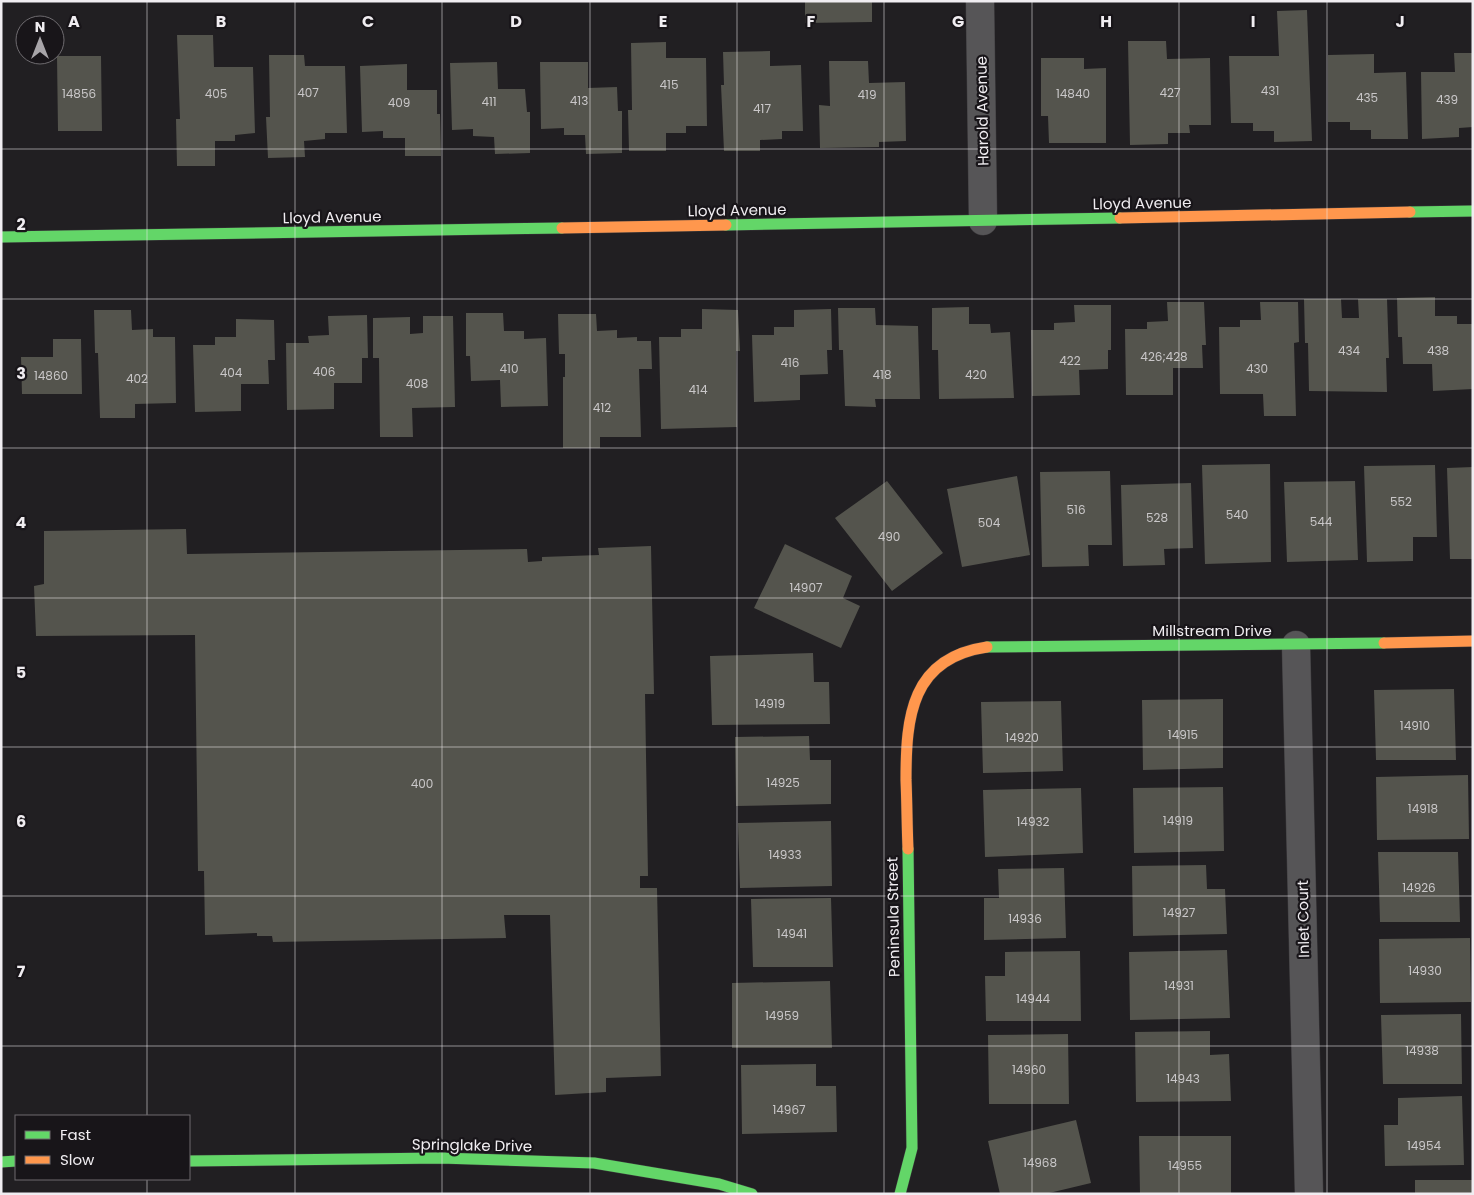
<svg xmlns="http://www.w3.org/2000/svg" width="1474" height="1195" viewBox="0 0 1474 1195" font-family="Poppins,sans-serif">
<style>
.building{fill:#54544d}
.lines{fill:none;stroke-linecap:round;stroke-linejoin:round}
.street-casing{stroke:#3c3a3d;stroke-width:29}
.fast-casing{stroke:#3c3a3d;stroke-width:12}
.slow-casing{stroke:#3c3a3d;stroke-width:12}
.street{stroke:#565557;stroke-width:28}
.fast{stroke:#63d668;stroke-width:11}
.slow{stroke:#ff974d;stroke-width:11}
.grid{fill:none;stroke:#f0edf1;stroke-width:1;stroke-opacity:0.55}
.labels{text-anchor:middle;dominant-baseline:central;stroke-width:4.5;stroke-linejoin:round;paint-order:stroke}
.number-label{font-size:12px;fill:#c9c7c8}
.street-label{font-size:15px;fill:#f0edf1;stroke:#181519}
.grid-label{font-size:16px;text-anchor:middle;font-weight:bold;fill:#f0edf1;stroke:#181519;stroke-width:4.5;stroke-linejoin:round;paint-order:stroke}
</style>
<rect width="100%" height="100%" fill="#211f22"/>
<path class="building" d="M805 1H872V22L805 23Z
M1307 10 1312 141 1274 142V131H1253V123H1231L1229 56H1279L1277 11Z
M177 35H213L214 67H253L255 133 235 135V141H215V166H177L176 119H180Z
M1128 41H1166L1167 59 1210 58 1211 125H1189L1190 133H1168V144L1130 145Z
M666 42V58H706L707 126H686V133H666V151H629L628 110H632L631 43Z
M770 51V66L801 65 803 131H782V139L760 140V151H724L721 85H724L723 52Z
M1454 53H1473V127L1459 128V137L1422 139 1421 72H1455Z
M1374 54V73L1406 72 1408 139H1371V130H1350V122H1328V55Z
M269 55H304L305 66H345L347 133H325V139L304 141 305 157 268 158 266 117H270Z
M57 56H101L102 131H58Z
M1041 58H1084V69L1106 68V143H1049L1048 116H1041Z
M829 61H868L869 83 905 82 906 141 879 142V147L820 148 819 105 830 106Z
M497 62 498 89H525L527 112H530V153L495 154 494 137 473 136V129L452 130 450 63Z
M540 62H588V88L617 87 618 111H622V153L586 154 585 135H564V128L541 129Z
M407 64V90H437V114H440L441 156H405V138H383V131L362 132 360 66Z
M1435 297V316H1457V324H1473V389L1433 391 1432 364H1403L1402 337H1398L1397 298Z
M1304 299H1341L1342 318H1359L1358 299H1387L1389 358H1386L1387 392 1309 391 1308 343H1305Z
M1167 302H1204L1206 345H1202L1203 368H1173V395H1126L1125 329H1147V322L1168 321Z
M1260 302H1298L1299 342 1294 343 1296 416H1264L1263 394H1220L1219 327H1240V320H1261Z
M1074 305H1111V350H1108V369L1079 370 1080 395 1032 396 1031 330H1054V323L1075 322Z
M969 307V324H990L991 333 1010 332 1014 398 939 399 938 350H932V308Z
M838 308H875L876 325 918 326 920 399H875L876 407 845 406 843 350H839Z
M702 309 738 310 740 351H736L737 427 661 429 659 337H681V329H702Z
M831 309 832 350H827L828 374 800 375V400L754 402 752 335H774V327H794V310Z
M94 310H131L132 330 153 329V337H175L176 403 135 404V418H100L98 353H95Z
M466 313H503L504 331H524V339L546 338 548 406 501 407 500 380 471 381 470 356H466Z
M558 314H596L597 331 617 330V338L637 337V341H651L652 369H639L641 437H600V448H563V377H565V354H559Z
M367 315 368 358H362V383H334V409L287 410 286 343H309L308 336 329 335 328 316Z
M423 316H453L455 407 412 408 413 437H380L379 358H373V318L410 317V334L423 333Z
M236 319 274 320 275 360H268L269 384H241V411L195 412 193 345H215V337H236Z
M53 339H81L82 394H22L21 357H53Z
M1270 464 1271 562 1205 564 1202 465Z
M1435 465 1437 537H1413V561L1367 562 1364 466Z
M1473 467V559H1450L1447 468Z
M1110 471 1112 545H1088L1089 566 1042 567 1040 472Z
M1017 476 1030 555 962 567 947 489Z
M887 481 943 553 892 591 835 518Z
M1355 481 1358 560 1287 562 1284 482Z
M1191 483 1193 548 1164 549 1165 565 1123 566 1121 485Z
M186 529 187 554 527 549 528 562 542 561V557L599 555 598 548 651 546 654 694H645L648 876H640V888H657L661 1076 606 1078V1092L555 1095 550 915H504L506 938 273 942 272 936H257V933L205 935 204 871H198L195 635 36 636 34 586 44 584V531Z
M785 544 852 576 843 598 860 606 841 648 754 608Z
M813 653 814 682H829L830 724 712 725 710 656Z
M1454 689 1456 760H1376L1374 690Z
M1223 699V768L1143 770 1142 700Z
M1061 701 1063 771 983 773 981 702Z
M809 736 810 760H831V804L736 806 735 737Z
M1468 775 1469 839 1377 840 1376 777Z
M1223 787 1224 851 1134 853 1133 788Z
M1081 788 1083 853 985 857 983 790Z
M831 821 832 886 740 888 738 823Z
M1378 852H1458L1460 922H1380Z
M1206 865 1207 889H1225L1227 934 1133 936 1132 866Z
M1064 868 1066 938 984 940V898H999L998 869Z
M831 898 833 967H753L751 899Z
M1470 938 1471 1002 1380 1003 1379 939Z
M1227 950 1230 1018 1130 1020 1129 952Z
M1080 951 1081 1021H986L985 976H1005V952Z
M830 981 832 1048H732V983Z
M1461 1014 1462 1084H1383L1381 1015Z
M1210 1031V1055L1229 1054 1231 1101 1136 1102 1135 1032Z
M1068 1034 1069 1104H989L988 1035Z
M816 1064V1086H836L837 1132 742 1134 741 1065Z
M1462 1096 1464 1165 1385 1166 1384 1125H1398V1098Z
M1076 1120 1091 1183 1045 1194H1000L988 1141Z
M1139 1136H1231V1194H1140Z
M1415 1180H1473V1194H1415Z"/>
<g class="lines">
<defs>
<path id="street" d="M980 1 983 221
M1296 645 1309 1194"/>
<path id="fast" d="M1410 212 1473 211
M726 225 1120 218
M1 237 562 228
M987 647 1384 643
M189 1161 441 1158 594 1163 719 1184 752 1194
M1 1162 16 1161
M900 1194 912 1148 908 849"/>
<path id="slow" d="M1120 218 1410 212
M562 228 726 225
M1384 643 1473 641
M908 849C907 826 907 803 906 780 906 717 911 658 987 647"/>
</defs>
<use href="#street" class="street-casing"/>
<use href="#fast" class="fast-casing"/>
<use href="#slow" class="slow-casing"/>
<use href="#street" class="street"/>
<use href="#fast" class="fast"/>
<use href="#slow" class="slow"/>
</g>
<path class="grid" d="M147 1V1116M295 1V1194M442 1V1194M590 1V1194M737 1V1194M884 1V1194M1032 1V1194M1179 1V1194M1327 1V1194M1 149H1473M1 299H1473M1 448H1473M1 598H1473M1 747H1473M1 896H1473M1 1046H1473M147 1179V1194"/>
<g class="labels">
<g class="number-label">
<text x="669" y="84">415</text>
<text x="1270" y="90">431</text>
<text x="308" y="92">407</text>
<text x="1170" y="92">427</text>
<text x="79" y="93">14856</text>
<text x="216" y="93">405</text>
<text x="1073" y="93">14840</text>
<text x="867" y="94">419</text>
<text x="1367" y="97">435</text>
<text x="1447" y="99">439</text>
<text x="579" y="100">413</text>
<text x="489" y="101">411</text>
<text x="399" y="102">409</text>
<text x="762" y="108">417</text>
<text x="1349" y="350">434</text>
<text x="1438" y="350">438</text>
<text x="1164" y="356">426;428</text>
<text x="1070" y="360">422</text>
<text x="790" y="362">416</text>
<text x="509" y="368">410</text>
<text x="1257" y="368">430</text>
<text x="324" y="371">406</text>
<text x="231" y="372">404</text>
<text x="882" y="374">418</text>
<text x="976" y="374">420</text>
<text x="51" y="375">14860</text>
<text x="137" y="378">402</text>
<text x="417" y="383">408</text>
<text x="698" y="389">414</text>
<text x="602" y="407">412</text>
<text x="1401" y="501">552</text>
<text x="1076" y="509">516</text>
<text x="1237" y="514">540</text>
<text x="1157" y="517">528</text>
<text x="1321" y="521">544</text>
<text x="989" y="522">504</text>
<text x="889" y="536">490</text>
<text x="806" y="587">14907</text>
<text x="770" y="703">14919</text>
<text x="1415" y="725">14910</text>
<text x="1183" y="734">14915</text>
<text x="1022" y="737">14920</text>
<text x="783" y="782">14925</text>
<text x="422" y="783">400</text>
<text x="1423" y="808">14918</text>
<text x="1178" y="820">14919</text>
<text x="1033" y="821">14932</text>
<text x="785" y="854">14933</text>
<text x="1419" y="887">14926</text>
<text x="1179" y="912">14927</text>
<text x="1025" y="918">14936</text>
<text x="792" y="933">14941</text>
<text x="1425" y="970">14930</text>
<text x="1179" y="985">14931</text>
<text x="1033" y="998">14944</text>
<text x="782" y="1015">14959</text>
<text x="1422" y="1050">14938</text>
<text x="1029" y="1069">14960</text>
<text x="1183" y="1078">14943</text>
<text x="789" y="1109">14967</text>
<text x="1424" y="1145">14954</text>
<text x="1040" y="1162">14968</text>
<text x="1185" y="1165">14955</text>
</g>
<g class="street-label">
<text transform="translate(982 111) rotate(-91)">Harold Avenue</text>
<text transform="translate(1142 203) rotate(-1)">Lloyd Avenue</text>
<text transform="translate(737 210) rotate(-1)">Lloyd Avenue</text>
<text transform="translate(332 217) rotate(-1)">Lloyd Avenue</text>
<text x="1212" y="630">Millstream Drive</text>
<text transform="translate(893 917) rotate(-91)">Peninsula Street</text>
<text transform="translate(1303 919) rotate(-91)">Inlet Court</text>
<text transform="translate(472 1145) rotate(1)">Springlake Drive</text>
</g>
</g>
<g class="grid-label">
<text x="74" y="27">A</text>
<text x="221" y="27">B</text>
<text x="368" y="27">C</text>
<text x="516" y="27">D</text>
<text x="663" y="27">E</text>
<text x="811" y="27">F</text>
<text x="958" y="27">G</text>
<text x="1106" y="27">H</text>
<text x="1253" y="27">I</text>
<text x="1400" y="27">J</text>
<text x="21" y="230">2</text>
<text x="21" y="379">3</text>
<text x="21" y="528">4</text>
<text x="21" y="678">5</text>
<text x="21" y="827">6</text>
<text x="21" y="977">7</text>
</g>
<rect width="1474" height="1195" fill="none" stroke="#f0edf1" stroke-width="5"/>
<rect x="15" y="1115" width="175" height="65" fill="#181519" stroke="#6e6b6f"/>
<rect x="25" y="1131" width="25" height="8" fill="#63d668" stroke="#6e6b6f"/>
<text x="60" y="1140" font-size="15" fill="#f0edf1">Fast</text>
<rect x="25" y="1156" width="25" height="8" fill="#ff974d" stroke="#6e6b6f"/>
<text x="60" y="1165" font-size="15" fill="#f0edf1">Slow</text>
<g transform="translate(40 40)"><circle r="24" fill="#181519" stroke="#6e6b6f"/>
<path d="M0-4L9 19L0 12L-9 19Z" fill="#a8a5a9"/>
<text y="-8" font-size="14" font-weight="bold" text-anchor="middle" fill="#f0edf1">N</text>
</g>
</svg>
